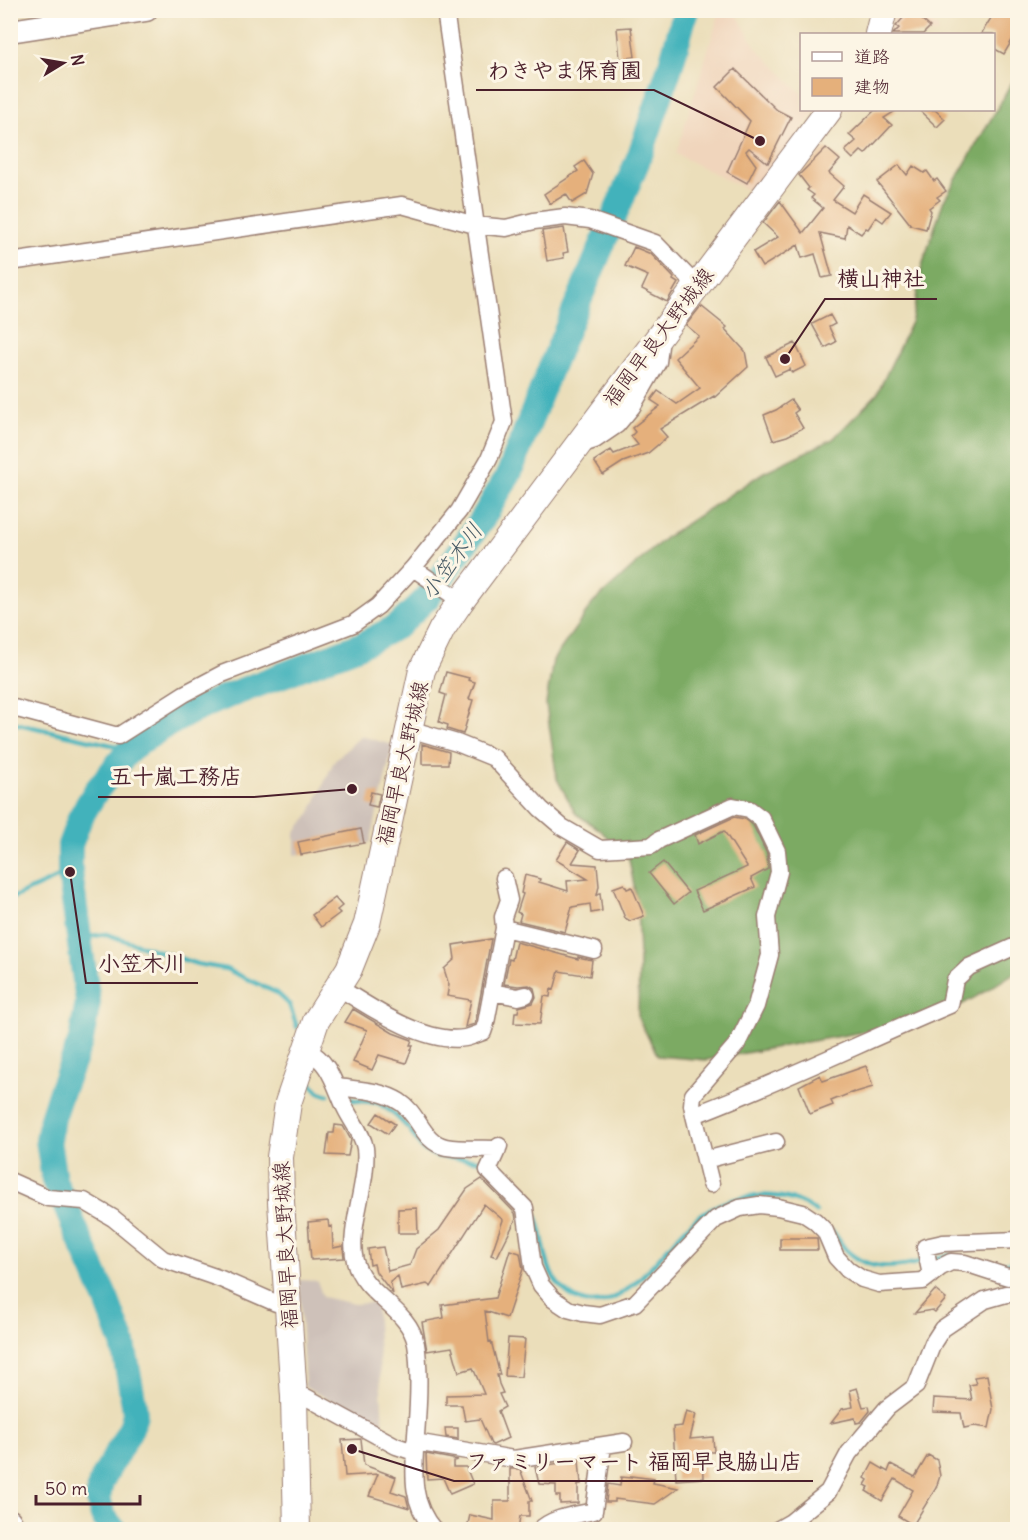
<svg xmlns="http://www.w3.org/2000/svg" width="1028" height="1540" viewBox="0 0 1028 1540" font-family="Delius,'Klee One',sans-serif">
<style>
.built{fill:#f0d5bc}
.industrial{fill:#cec1b9}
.forest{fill:#7caa63;stroke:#636447;stroke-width:1.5}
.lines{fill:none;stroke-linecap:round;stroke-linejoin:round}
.stream{stroke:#42b2bb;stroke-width:4.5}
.river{stroke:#42b2bb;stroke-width:26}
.building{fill:#e5b07b}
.street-casing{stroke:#9a7e72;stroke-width:19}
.secondary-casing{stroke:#9a7e72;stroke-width:25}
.primary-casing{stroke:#9a7e72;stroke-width:28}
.street{stroke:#fff;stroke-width:16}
.secondary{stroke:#fff;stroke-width:22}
.primary{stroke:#fff;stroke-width:26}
.labels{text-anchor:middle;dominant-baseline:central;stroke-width:6;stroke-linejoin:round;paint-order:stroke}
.street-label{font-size:21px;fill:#4a1f2b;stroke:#fcf5e5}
.water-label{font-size:22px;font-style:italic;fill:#475a65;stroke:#fcf5e5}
.leader{fill:none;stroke:#4a1f2b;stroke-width:2}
.callout-dot{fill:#4a1f2b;stroke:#fcf5e5;stroke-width:2}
.callout-label{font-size:22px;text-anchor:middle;font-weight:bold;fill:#4a1f2b;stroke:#fcf5e5;stroke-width:6;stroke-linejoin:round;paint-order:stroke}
</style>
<rect width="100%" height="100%" fill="#fcf5e5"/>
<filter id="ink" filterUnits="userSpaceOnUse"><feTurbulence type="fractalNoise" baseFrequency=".0167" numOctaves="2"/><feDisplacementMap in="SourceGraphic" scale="12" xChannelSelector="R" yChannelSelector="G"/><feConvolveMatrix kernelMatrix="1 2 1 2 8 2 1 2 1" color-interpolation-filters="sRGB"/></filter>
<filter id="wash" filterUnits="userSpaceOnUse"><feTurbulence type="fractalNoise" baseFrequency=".008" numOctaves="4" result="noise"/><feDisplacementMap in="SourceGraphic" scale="24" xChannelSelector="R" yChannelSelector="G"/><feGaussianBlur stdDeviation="1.35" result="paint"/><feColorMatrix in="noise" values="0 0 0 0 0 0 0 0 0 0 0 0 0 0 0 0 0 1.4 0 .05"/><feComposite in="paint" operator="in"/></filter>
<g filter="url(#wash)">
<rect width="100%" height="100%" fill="#ebdeba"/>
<path class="built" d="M720 11H735L755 46 801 93 802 110H816L755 194 676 154Z
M895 11H923V13L939 30 937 34H888Z"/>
<path class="industrial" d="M361 736 393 745 370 843 295 855V832L310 814 334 761Z
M299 1280 317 1281 323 1297 354 1304 374 1303 376 1305 383 1426H379L305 1387Z"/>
<path class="forest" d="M1017 74V971C981 995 951 1014 908 1024L706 1060 658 1056 638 1018 639 957 637 903 629 859 599 829 576 814 557 779 546 704 553 660 593 603 666 537 764 472 833 439 877 394 912 320 922 266 943 202Z"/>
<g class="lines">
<path class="stream" d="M10 722 130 749
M10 899 70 872
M79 938 106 934 197 964 226 969 277 993 289 1004 297 1027
M309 1081 319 1092 328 1095
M346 1099 378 1103 393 1113 410 1130 422 1149 436 1156 486 1161 499 1167 522 1195
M531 1207C547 1230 540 1266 561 1287 615 1343 664 1238 704 1213 721 1201 740 1197 760 1196 781 1195 799 1199 816 1212
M833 1232C838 1238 842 1246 847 1251 869 1272 898 1268 924 1261
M932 1259 950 1255
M991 1263 997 1265 1018 1261"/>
<path class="river" d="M114 1530 103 1516 98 1498 101 1482 131 1428 135 1414 134 1404 123 1344 107 1301 54 1180 48 1140 52 1118 61 1091 81 1040 88 1002 70 872V845L80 818 96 791 130 749 162 728 189 713 220 699 361 645 398 626 427 598 483 518 509 474 550 369 640 155 671 64 686 10"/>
</g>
<g id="blocks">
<path class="building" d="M910 10H920L919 17 930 27 923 34H893L899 28 896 26Z
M996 10H1017V32L1004 54 993 48V34H981Z
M631 27 635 57 620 59 617 28Z
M735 69 777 110 791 117 768 163 749 148 746 151 756 165 747 183 727 172 750 121 717 87Z
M875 110H897L884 118 892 125 865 154 861 151 853 159 845 151 856 141 849 135Z
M919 110H935L945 119 937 127Z
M826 148 840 160 829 173 844 186 833 200 852 212 863 194 891 212 883 222 876 217 868 229 866 228 861 234 847 225 845 238 820 233 832 276 822 278 815 254 802 258 798 245 762 267 753 252 778 237 763 223 780 201 803 233 823 208 811 198 814 195 807 190 809 188 799 175Z
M584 161 593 174 587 194 572 203 566 194 550 204 544 194 578 171 575 167Z
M899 165 907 175 913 166 924 173 927 171 934 181 937 179 946 191 937 197 940 200 929 208 931 211 926 229 911 225 877 182Z
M564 228 568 252 563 253 564 258 547 261 542 231Z
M634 247 651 254 674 278 673 280 678 283 667 302 642 289 648 276 625 266Z
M701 306 727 327 725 329 745 351 748 367 715 397 714 396 660 429 667 437 648 453 623 462 603 475 594 461 611 450 614 454 638 445 631 436 635 432 632 428 660 406 651 400 658 391 677 404 700 388 675 358 699 336 686 325Z
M830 315 835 324 829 327 836 342 825 348 812 324Z
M795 343 806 366 792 373 790 369 775 376 766 357Z
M791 400 798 410 794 413 803 428 787 436 773 440 764 415 776 410Z
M446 672 469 678 468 680 475 682 469 699 473 700 463 734 447 729 448 725 439 722 446 695 440 693Z
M422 744 449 752 448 764H422Z
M371 792 380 794 377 807 368 805Z
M734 817 745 819 753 825 767 854 768 869 751 878 755 887 703 910 694 891 747 867 724 831 698 844 695 835Z
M361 829 364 843 301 855 298 842Z
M567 842 580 850 572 863 597 865 599 886 597 895 600 893 602 911 591 913 590 904 572 907 565 932 519 921 521 914 517 912 523 894 521 893 525 875 540 879 539 882 568 891 567 881 588 879 556 860Z
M663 862 688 893 674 904 649 873Z
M624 884 627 889 632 887 644 916 630 921 625 918 613 888Z
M335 898 342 906 337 910 340 913 321 927 312 915Z
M491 939 476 1020 475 1024 465 1027 471 1000 447 996 449 985 444 969 455 959 453 945Z
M516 942 578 959V957L592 960 590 976 559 971 554 990 551 989 550 997 544 996 540 1024 514 1023 515 1012H518L519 1007 533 1003 536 997 534 988 529 985 518 986 504 984 509 959 512 960Z
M353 1009 393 1033 412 1040 410 1045H413L406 1063 379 1055 372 1070 353 1062 367 1030 345 1022Z
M866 1066 873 1087 853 1093V1092L831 1101 833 1105 810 1114 799 1086 820 1075 823 1081Z
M378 1113 395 1124 388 1134 371 1123Z
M335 1125 343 1126 351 1140 348 1156 326 1155 329 1133H334Z
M482 1179 515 1213 516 1219 497 1257 491 1255 503 1220 484 1204 431 1287 427 1284 401 1290 398 1276 390 1282 393 1294 376 1272 374 1264 370 1265 368 1249 383 1247 388 1271 410 1265 416 1249 439 1230 467 1189Z
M417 1208 418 1233H398V1209Z
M328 1220 329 1227 332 1226 333 1248 343 1246 344 1258 311 1260 308 1222Z
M780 1238H817L818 1250H780Z
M510 1250 520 1253 523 1269 507 1318 485 1311 489 1342 491 1341 500 1375H497L499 1384 503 1393 499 1394 505 1407 498 1411 508 1438 493 1445 491 1444 480 1419 465 1421 462 1405H446V1395L484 1394 473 1368 459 1372 452 1347 427 1351 422 1322 444 1318 442 1305 495 1298Z
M935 1290 946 1299 935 1312 932 1310 915 1313Z
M508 1338 525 1339 521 1377 505 1376Z
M987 1375 993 1409 989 1428 974 1426 964 1428 961 1413 933 1412 934 1398 972 1400 969 1385 976 1384 974 1377Z
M857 1388 863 1407 869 1406 870 1411 861 1422 856 1423 855 1418 831 1423 842 1409 853 1407 850 1390Z
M686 1411 696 1414 690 1439 713 1437 714 1452H703L704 1478 676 1480 673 1427 682 1426Z
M445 1428H458V1439L446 1437Z
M361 1439 364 1465 396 1477 391 1491 406 1496 409 1508 369 1496 378 1474 345 1476 342 1440Z
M426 1454 458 1460 453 1461V1467H466L473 1484 450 1494 443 1478 427 1479Z
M928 1455 937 1460 940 1476 936 1488 913 1525 898 1516 913 1490 895 1479 882 1501 866 1491 869 1487 865 1485 868 1480 865 1478 873 1463 888 1472 891 1464 915 1477Z
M579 1460 581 1484H578V1503L560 1504V1496H556V1485L539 1484 535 1467Z
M510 1469H520L532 1501H529V1516H520L518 1530H474L467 1528 470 1515 494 1520V1501H510Z
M631 1476 654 1479 653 1483 678 1488 655 1504 615 1499V1502H606L608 1484 620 1486 621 1477 631 1478Z"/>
</g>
</g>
<g filter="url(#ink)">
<use href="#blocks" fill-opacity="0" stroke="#9a7e72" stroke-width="1.5"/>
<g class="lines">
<defs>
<path id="street" d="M10 262 402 205 475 225 506 228 534 221 565 217 590 220 655 243 687 276 698 284
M580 445 595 440 617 425 632 407 658 362 661 338
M413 568 461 601
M10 707 118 736 184 694 222 674 353 624 378 606 413 568 459 511 489 459 504 422 445 10
M409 729 457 743 494 758 541 809 562 827 600 849 651 846 659 840 733 806 749 809 761 818 777 851 779 872 767 917 770 955 756 1006 737 1044 693 1095 692 1105 694 1115C781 1082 865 1041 950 1005L955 980 969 967 1018 945
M504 878 509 900 503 917 504 928
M338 987C370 1007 425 1045 465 1038 471 1037 477 1034 483 1032L486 1023 504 928 594 950
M492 992 518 997 526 995
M306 1049C329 1062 333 1080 343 1103 349 1119 362 1131 365 1148 369 1182 347 1230 355 1261 364 1296 409 1308 416 1344 420 1367 418 1410 416 1435 414 1469 409 1502 434 1530
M337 1087C358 1090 382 1090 400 1102 419 1114 422 1142 446 1147 462 1150 481 1148 498 1149
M694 1115 711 1184
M499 1146 488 1170 525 1208 533 1267 541 1285 553 1299 568 1309 583 1313 600 1315 635 1303 716 1219 740 1208 759 1205 778 1207 803 1213 815 1221 825 1231 836 1257 848 1270 862 1279 879 1284 923 1281 941 1267 951 1262 965 1263 1008 1277 1018 1275
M705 1160 776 1142
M10 1181 48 1198 84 1201 113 1218 163 1259 221 1279 276 1303H287
M931 1275 925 1247 943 1243 1018 1240
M294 1397H306L396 1446 414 1452
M415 1442 514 1459 624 1442
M540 1530C552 1517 577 1515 594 1511L603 1446
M777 1530 791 1522 828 1492 849 1453 887 1408 916 1386 933 1343 942 1329 985 1300 1006 1294H1018"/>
<path id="secondary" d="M10 31 146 10
M10 1521 14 1530"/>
<path id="primary" d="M878 34 884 10
M297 1530 294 1397 281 1202 280 1157 288 1103 316 1021 349 969 367 924 422 670 442 629 461 601 829 110"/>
</defs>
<use href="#street" class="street-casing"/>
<use href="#secondary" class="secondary-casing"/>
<use href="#primary" class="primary-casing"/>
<use href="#street" class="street"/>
<use href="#secondary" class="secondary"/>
<use href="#primary" class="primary"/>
</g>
</g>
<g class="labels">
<g class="street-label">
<text transform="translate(658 337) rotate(-53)">福岡早良大野城線</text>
<text transform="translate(402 763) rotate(-77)">福岡早良大野城線</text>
<text transform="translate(285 1245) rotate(-93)">福岡早良大野城線</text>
</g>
<g class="water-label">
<text transform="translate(451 561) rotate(-54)">小笠木川</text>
</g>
</g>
<path class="leader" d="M760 141L654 90H476M785 359L825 299H937M352 789L254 797H98M70 872L86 983H198M352 1449L454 1481H813"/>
<g class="callout-dot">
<circle cx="760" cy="141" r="6"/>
<circle cx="785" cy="359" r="6"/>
<circle cx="352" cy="789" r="6"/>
<circle cx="70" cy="872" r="6"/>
<circle cx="352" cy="1449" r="6"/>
</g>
<g class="callout-label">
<text x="565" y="78">わきやま保育園</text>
<text x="881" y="286">横山神社</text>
<text x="176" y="784">五十嵐工務店</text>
<text x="142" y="971">小笠木川</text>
<text x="634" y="1469">ファミリーマート 福岡早良脇山店</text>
</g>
<rect width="1028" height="1540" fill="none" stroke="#fcf5e5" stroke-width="36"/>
<rect x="800" y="33" width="195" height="78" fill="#fcf5e5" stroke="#b59f9b" stroke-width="1.5"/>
<rect x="812" y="52" width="30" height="9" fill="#ffffff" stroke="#b59f9b" stroke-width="1.5"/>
<text x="854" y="63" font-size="18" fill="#4a1f2b">道路</text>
<rect x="812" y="78" width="30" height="18" fill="#e5b07b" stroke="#b59f9b" stroke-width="1.5"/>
<text x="854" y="93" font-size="18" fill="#4a1f2b">建物</text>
<g transform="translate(63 63) rotate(79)" stroke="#fcf5e5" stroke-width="4.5" paint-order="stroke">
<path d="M0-4.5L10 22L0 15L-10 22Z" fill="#4a1f2b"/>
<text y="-9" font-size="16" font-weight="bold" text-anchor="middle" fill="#4a1f2b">N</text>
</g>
<path d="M36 1495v9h104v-9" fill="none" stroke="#4a1f2b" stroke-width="3"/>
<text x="45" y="1495" font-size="18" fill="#4a1f2b" stroke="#fcf5e5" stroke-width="4.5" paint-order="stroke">50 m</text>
</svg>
